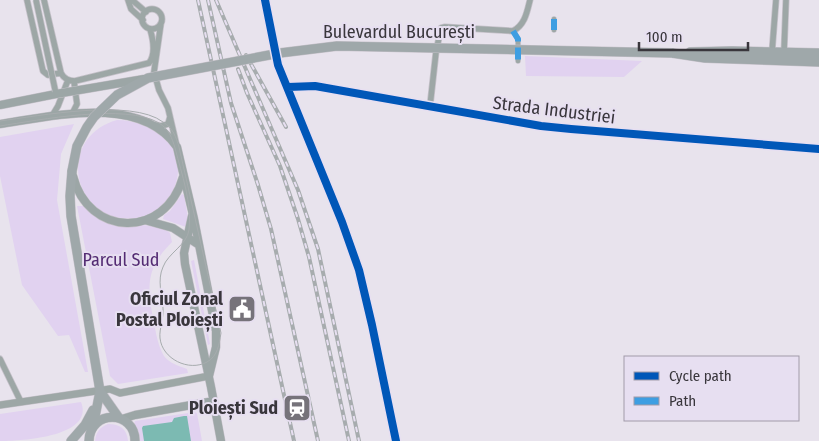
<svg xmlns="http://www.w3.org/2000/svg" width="819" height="441" viewBox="0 0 819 441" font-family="'Fira Sans Condensed',sans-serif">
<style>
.green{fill:#e1d2f0}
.water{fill:#7cbab2}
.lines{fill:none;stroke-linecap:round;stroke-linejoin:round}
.pedestrian-casing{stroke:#c5c1c9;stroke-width:5.5}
.minor-casing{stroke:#c5c1c9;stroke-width:7}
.tertiary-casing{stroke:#c5c1c9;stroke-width:8}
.secondary-casing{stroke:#c5c1c9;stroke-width:9}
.primary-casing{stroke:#c5c1c9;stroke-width:10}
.pedestrian{stroke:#9da7a6;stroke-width:4.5}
.minor{stroke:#9da7a6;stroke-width:5.5}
.tertiary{stroke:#9da7a6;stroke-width:7}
.secondary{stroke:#9ca6a6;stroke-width:8}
.primary{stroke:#9fa8aa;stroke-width:9}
.tram{stroke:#a7acae;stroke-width:1}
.rail-casing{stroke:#a7acae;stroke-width:4}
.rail{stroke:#e7dff1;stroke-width:2;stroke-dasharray:5.5;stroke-linecap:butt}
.minor-bridge-casing{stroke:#c5c1c9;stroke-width:7;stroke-linecap:butt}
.secondary-bridge-casing{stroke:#c5c1c9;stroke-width:9;stroke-linecap:butt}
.primary-bridge-casing{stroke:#c5c1c9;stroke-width:10;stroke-linecap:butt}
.minor-bridge{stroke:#9da7a6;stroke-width:5.5}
.secondary-bridge{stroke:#9ca6a6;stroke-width:8}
.primary-bridge{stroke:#9fa8aa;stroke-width:9}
.quiet{stroke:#3e9ee2;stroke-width:6;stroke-dasharray:12 6;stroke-linecap:butt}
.cycleway-casing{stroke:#e7dff1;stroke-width:11}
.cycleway{stroke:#0057b8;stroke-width:8}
.labels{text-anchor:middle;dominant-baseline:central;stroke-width:4;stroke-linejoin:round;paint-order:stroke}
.street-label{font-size:18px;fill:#39363c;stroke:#e7dff1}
.park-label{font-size:18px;fill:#532b73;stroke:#e7dff1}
.poi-label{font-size:18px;font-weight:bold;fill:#39363c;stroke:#e7dff1;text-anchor:end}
</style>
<rect width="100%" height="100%" fill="#e8e3ed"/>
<path class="green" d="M525 56 642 61 624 77 526 76Z
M117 120C133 120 154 127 167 138 182 150 180 176 173 191 167 203 155 214 142 217 74 232 52 138 117 120Z
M74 124 61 154 57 200 88 372H85L69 335 58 336 22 285 0 176V137Z
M182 194 184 195 189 224 186 227 163 219 164 215 170 211Z
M77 206H83L96 216 125 226 142 225 162 227 170 233 172 242C145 269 147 287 154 323 156 333 158 346 164 356 169 363 179 366 187 369L188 373 118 384 110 376Z
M194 260 210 344 208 345 191 261Z
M81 402C95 437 20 441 0 441V414Z
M195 412 197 413 202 441H140L138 431 134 424 135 421Z
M108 424C120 424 127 429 128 441H95C96 432 100 427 108 424Z"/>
<path class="water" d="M184 416H187L191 441H144L142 428 143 426 172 422 174 418Z"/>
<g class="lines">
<defs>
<path id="pedestrian" d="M554 19V30
M513 31 518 39V61"/>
<path id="minor" d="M27 0 43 71 48 75 61 73
M44 0 61 73C64 79 69 81 75 81L149 63C156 54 153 39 150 29
M128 0 131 9 143 20
M132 0 146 12
M142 19a10 10 0 1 1 20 0a10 10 0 1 1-20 0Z
M161 23 154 72 159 90 168 108 177 147
M772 52 776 0
M784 52 786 0
M288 87 315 86 541 126 571 129 819 149
M430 106 436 52 441 28 445 27 513 31C525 25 527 12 530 0
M72 114 77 104 74 81
M52 116 58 106 68 80
M155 125 161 126 168 124 170 117
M0 359 21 402"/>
<path id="tertiary" d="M265 0 278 65 342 222 359 270 372 325 396 441
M0 405 110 389 120 393 209 376"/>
<path id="secondary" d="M0 105 56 94
M0 124C53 116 141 94 177 147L194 219 216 331V347L209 376
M73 176C88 237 165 240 183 177
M192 216 184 253 185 264 211 387 221 441
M148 221 173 228 199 245
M122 419 135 415 214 401"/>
<path id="primary" d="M690 52 732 51 819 53
M672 53 705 58 819 62
M72 171 70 196 71 216 100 391 93 427
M100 391 119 418
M71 441 85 425 93 410
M89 441C90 409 135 410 135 441"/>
</defs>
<use href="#pedestrian" class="pedestrian-casing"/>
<use href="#minor" class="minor-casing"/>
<use href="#tertiary" class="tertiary-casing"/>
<use href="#secondary" class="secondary-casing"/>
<use href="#primary" class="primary-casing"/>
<use href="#pedestrian" class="pedestrian"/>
<use href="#minor" class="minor"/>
<use href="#tertiary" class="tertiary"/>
<use href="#secondary" class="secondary"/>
<use href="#primary" class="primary"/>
<path class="tram" d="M0 121C39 116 131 98 163 122 173 128 176 137 179 147L221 333C219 344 218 356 207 362 189 372 162 359 160 338 159 329 164 318 163 308 162 295 157 280 163 267 168 253 187 245 189 230 192 203 182 175 175 148 172 138 169 129 159 123 126 103 39 120 0 126"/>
<defs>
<path id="rail" d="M198 0 294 441
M208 0 231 103 258 185 271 229 318 441
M216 0 298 190 318 249 359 441
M246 55 286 127
M238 69 247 93 280 166 298 219 309 257 349 441"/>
</defs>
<use href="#rail" class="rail-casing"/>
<use href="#rail" class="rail"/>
<defs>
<path id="minor-bridge" d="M36 0 56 94"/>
<path id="secondary-bridge" d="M56 94 144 79"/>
<path id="primary-bridge" d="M72 171 77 146 87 127 94 117 117 95 148 78 280 53 337 46 672 53"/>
</defs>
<use href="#minor-bridge" class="minor-bridge-casing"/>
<use href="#secondary-bridge" class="secondary-bridge-casing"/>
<use href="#primary-bridge" class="primary-bridge-casing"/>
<use href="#minor-bridge" class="minor-bridge"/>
<use href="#secondary-bridge" class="secondary-bridge"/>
<use href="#primary-bridge" class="primary-bridge"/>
<path class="quiet" d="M554 19V30
M513 31 518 39V61"/>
<defs>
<path id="cycleway" d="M265 0 278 65 342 222 359 270 372 325 396 441
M288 87 315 86 541 126 571 129 819 149"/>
</defs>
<use href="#cycleway" class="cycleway-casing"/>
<use href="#cycleway" class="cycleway"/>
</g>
<defs>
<symbol id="civic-square" viewBox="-11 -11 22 22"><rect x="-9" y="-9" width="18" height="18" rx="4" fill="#76737a" stroke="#e7dff1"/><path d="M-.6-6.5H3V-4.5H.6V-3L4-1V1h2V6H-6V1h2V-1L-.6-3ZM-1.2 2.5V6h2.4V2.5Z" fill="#fff"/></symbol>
<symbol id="station-square" viewBox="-11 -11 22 22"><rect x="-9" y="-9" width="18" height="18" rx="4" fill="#76737a" stroke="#e7dff1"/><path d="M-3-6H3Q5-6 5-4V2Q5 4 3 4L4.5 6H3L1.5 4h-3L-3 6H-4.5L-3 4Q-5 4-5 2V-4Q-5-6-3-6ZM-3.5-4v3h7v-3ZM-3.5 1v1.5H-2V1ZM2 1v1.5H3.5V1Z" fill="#fff"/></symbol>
</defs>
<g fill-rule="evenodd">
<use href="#civic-square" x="226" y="293" width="32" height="32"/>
<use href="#station-square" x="281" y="392" width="32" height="32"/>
</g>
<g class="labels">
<g class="street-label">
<text x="399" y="32">Bulevardul București</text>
<text transform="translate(554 110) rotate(7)">Strada Industriei</text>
</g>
<g class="park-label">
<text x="121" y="260">Parcul Sud</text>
</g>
<g class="poi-label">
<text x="223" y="299">Oficiul Zonal<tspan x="223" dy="21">Postal Ploiești</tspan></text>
<text x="278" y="408">Ploiești Sud</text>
</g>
</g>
<rect x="624" y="356" width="175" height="65" fill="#e7dff1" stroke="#a19ba9"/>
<rect x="634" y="372" width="25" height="8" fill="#0057b8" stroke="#a19ba9"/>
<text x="669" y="381" font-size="15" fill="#39363c">Cycle path</text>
<rect x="634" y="397" width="25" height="8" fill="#3e9ee2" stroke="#a19ba9"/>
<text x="669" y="406" font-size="15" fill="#39363c">Path</text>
<path d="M639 42v8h109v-8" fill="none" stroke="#39363c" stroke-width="2.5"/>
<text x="646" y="42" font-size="15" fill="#39363c" stroke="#e7dff1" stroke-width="4" paint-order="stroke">100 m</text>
</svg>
